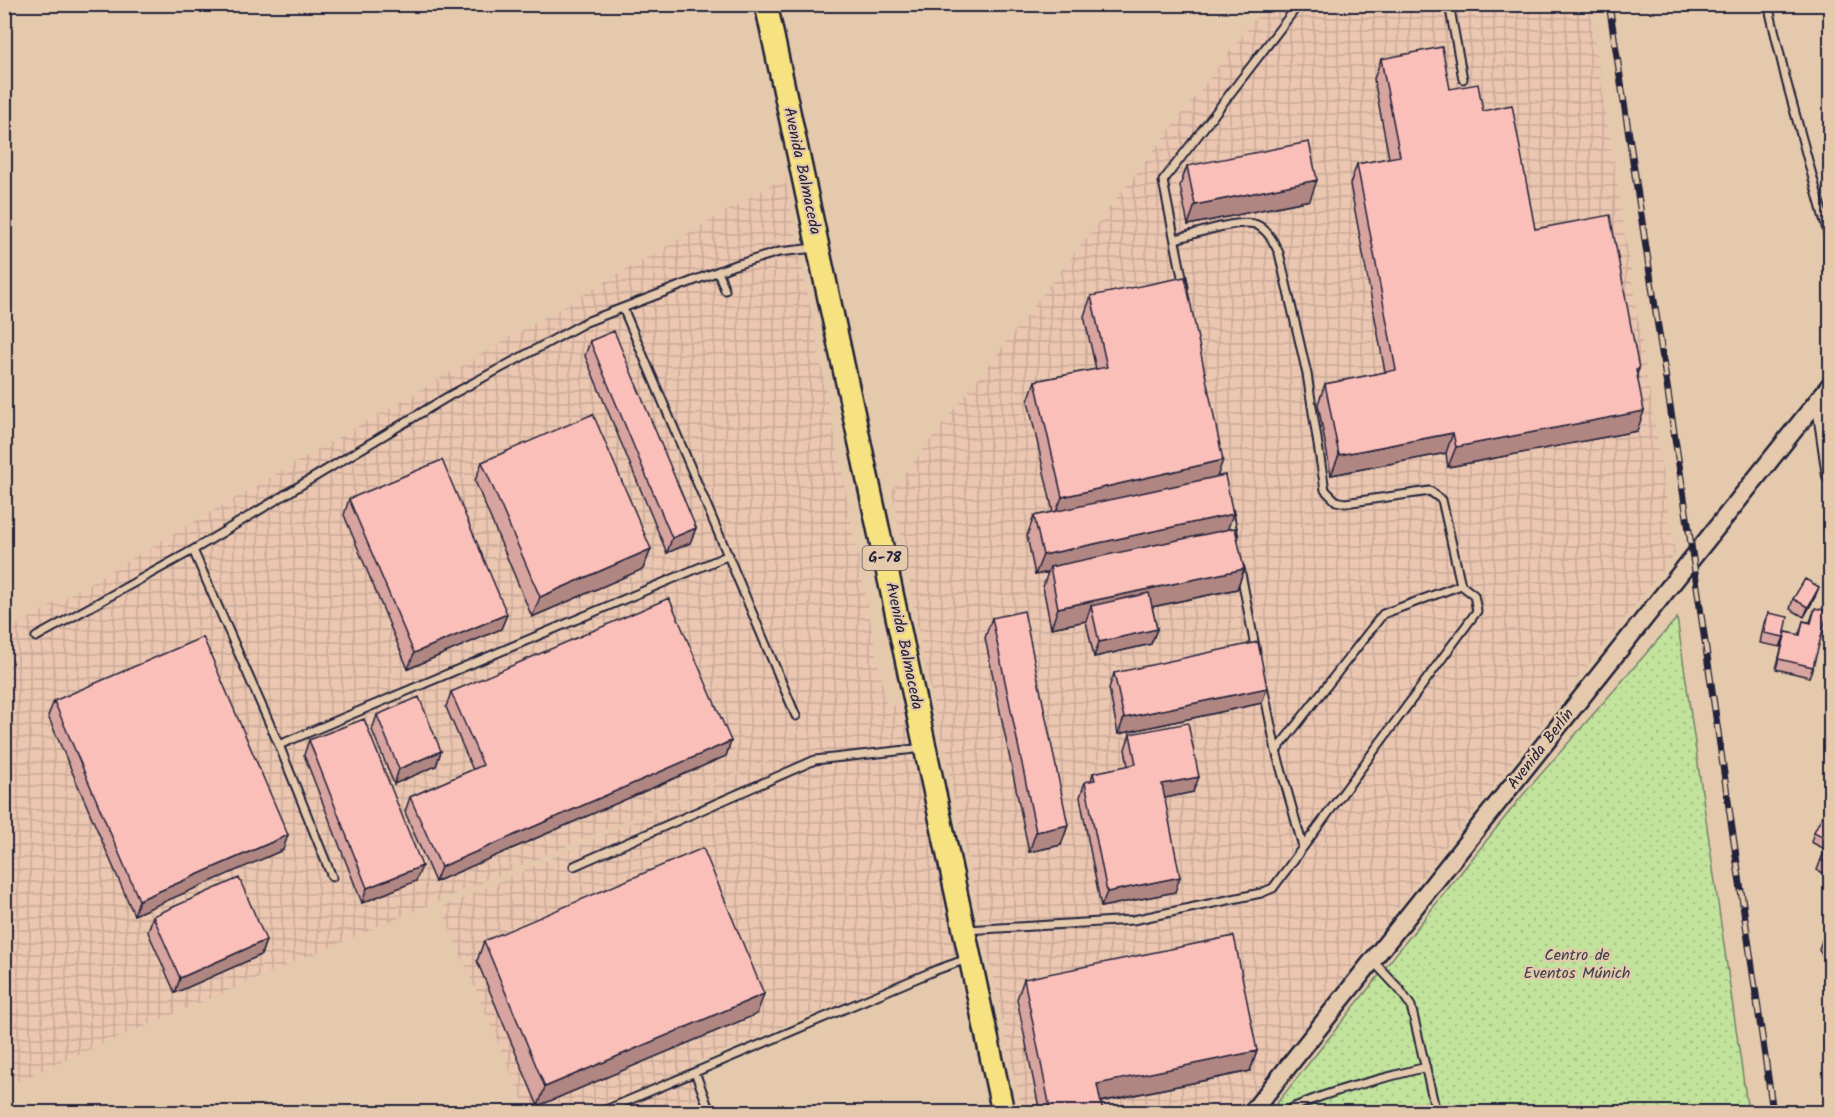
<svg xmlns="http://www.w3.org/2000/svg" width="1835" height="1117" viewBox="0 0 1835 1117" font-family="Kalam,sans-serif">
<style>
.industrial{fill:url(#industrial-grid)}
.park{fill:url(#park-dots);stroke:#72826c;stroke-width:1.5}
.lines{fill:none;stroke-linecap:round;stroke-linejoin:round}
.service-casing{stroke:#22223b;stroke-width:11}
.minor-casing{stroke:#22223b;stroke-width:18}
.tertiary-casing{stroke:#22223b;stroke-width:21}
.primary-casing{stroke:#22223b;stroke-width:26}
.service{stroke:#e4c9ac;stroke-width:7}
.minor{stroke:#e4c9ac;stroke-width:14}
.tertiary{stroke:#e4c9ac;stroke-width:16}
.primary{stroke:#f6e281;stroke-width:21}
.rail-casing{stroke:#22223b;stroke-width:7}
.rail{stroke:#e4c9ac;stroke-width:4.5;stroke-dasharray:14;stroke-linecap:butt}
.wall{fill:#d8a49f;stroke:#22223b;stroke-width:1.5}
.shaded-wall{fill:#b08682;stroke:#22223b;stroke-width:1.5}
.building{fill:#fbbfb9;stroke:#22223b;stroke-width:1.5}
.labels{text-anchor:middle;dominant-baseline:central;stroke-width:4.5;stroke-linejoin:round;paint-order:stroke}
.shield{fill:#e4c9ac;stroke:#5c545d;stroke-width:1.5}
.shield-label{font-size:15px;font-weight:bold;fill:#22223b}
.street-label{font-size:16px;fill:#22223b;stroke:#e4c9ac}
.park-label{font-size:16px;fill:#3a3f4a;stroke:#e4c9ac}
</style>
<defs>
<pattern id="industrial-grid" width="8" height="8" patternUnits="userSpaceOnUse" patternTransform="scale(1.5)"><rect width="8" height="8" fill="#ebc6b0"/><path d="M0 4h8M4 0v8" fill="none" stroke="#c9aa98"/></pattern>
<pattern id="park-dots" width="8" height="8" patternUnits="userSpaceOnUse" patternTransform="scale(1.5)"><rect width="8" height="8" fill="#c2e39c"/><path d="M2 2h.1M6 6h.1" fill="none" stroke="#a6c287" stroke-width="1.8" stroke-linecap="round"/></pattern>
</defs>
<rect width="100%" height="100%" fill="#e4c9ac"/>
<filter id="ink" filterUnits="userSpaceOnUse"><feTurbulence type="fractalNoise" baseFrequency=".0167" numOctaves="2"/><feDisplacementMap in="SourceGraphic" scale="12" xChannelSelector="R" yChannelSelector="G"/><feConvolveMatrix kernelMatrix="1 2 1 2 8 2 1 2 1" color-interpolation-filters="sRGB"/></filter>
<g filter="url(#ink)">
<path class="industrial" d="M1266 5H1589L1675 554 1238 1112H1022L924 659 892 490Z
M785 177 887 708 904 701 962 953 692 1064 712 1112H528L441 908 838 730 5 1086 4 633Z"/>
<path class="park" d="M1677 618 1748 1112H1270L1522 796Z"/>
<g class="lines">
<defs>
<path id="service" d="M1449 4 1463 79
M1768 4 1786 80 1830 241
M718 271 725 290
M1184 287 1163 181 1299 4
M623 308 796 716
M1229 512 1234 537
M193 550 279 745 332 877
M1240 568 1256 652
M36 637 193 550 449 396 586 322 732 266 779 252 815 248
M1263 686 1276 751
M279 745 729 555
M1303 847 1276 751 1383 614 1461 585
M574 866 815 760 924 748
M966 930 1133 920 1261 893 1273 888 1477 611 1474 595 1461 585 1442 500 1430 491 1345 503 1336 501 1325 490 1307 374 1279 253C1274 243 1269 232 1259 226 1244 216 1193 235 1175 239
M1373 961 1400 990 1411 1006 1436 1112
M695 1072 710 1112
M601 1112 936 970 967 959
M1284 1112C1328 1090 1378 1080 1426 1067"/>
<path id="minor" d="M1819 399 1830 476"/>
<path id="tertiary" d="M1252 1112 1830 385"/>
<path id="primary" d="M766 4 1003 1112"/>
</defs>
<use href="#service" class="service-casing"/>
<use href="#minor" class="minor-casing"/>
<use href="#tertiary" class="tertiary-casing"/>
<use href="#primary" class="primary-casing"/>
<use href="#service" class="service"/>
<use href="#minor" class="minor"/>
<use href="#tertiary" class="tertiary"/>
<use href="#primary" class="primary"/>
<defs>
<path id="rail" d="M1609 4 1688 524 1773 1112"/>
</defs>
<use href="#rail" class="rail-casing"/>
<use href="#rail" class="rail"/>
</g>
<path class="wall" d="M1381 59 1450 89 1483 111 1535 229 1639 369 1637 374V431L1448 467 1446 453 1331 475 1318 404 1325 384 1385 372 1350 184 1357 164 1389 158 1374 79Z
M1187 166 1310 200 1188 225 1180 186Z
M1091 296 1218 476 1233 514 1227 529 1244 569 1237 589 1152 607 1157 629 1151 644 1094 657 1086 621 1051 628 1043 587 1048 572 1035 575 1027 536 1034 516 1053 512 1028 401 1035 381 1096 369 1084 316Z
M590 341 696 528 690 543 667 553 585 356Z
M482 462 651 549 643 569 532 617 475 481Z
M349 499 507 614 501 629 408 669 344 515Z
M1815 597 1804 617 1790 609 1793 599Z
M1815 608 1813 667 1809 677 1776 669 1783 642 1786 632 1799 635 1803 621 1810 622Z
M1768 613 1784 637 1780 647 1760 643 1764 623Z
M992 618 1068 825 1061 845 1029 852 985 638Z
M1114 673 1262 703 1118 734 1109 688Z
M451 692 731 741 726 756 435 882 405 812 410 797 473 770 446 707Z
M54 701 283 850 134 915 48 716Z
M377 715 441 751 436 766 394 784 372 730Z
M1130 734 1193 792 1164 798 1175 892 1101 907 1080 797 1085 782 1091 781 1093 773 1128 766 1125 749Z
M309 740 416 881 362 903 304 755Z
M1830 820V876L1817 870 1825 849 1811 842 1814 832Z
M153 916 266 940 261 955 175 993 148 932Z
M1830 934V986L1827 969 1828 965 1819 950 1822 940Z
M484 941 757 1014 538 1106 477 961Z
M1024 979 1257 1051 1250 1071 1101 1102 1103 1113H1040L1017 999Z
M1830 1001V1022L1827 1020 1828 1008Z"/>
<path class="shaded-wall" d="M1317 180 1310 200 1188 225 1195 205Z
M1644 411 1637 431 1448 467 1456 447Z
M1453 433 1446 453 1331 475 1339 455Z
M1223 460 1216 480 1054 517 1062 497Z
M1233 514 1226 534 1050 567 1048 572 1035 575 1043 555Z
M696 528 690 543 667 553 672 538Z
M651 549 643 569 532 617 540 597Z
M1244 569 1237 589 1094 619 1091 606 1086 621 1051 628 1058 608Z
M1819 587 1815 597 1804 617 1808 607Z
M507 614 501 629 408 669 414 653Z
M1157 629 1151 644 1094 657 1099 642Z
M1267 688 1262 703 1118 734 1124 718Z
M731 741 726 756 435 882 441 867Z
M441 751 436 766 394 784 399 769Z
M1199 777 1193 792 1156 800 1162 784Z
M1068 825 1061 845 1029 852 1036 832Z
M288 835 283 850 134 915 139 900Z
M422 866 416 881 362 903 367 888Z
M1180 877 1175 892 1101 907 1107 892Z
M266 940 261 955 175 993 180 978Z
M764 994 757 1014 538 1106 545 1087Z
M1257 1051 1250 1071 1090 1104 1097 1084Z"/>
<path class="building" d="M1442 47 1450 89 1478 84 1483 111 1512 105 1535 229 1610 215 1639 369 1636 370 1644 411 1456 447 1453 433 1339 455 1325 384 1396 370 1357 164 1400 156 1381 59Z
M1309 142 1317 180 1195 205 1187 166Z
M1185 277 1223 460 1062 497 1035 381 1107 367 1091 296Z
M614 331 696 528 672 538 590 341Z
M593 414 651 549 540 597 482 462Z
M442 460 507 614 414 653 349 499Z
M1225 475 1233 514 1043 555 1034 516Z
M1235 528 1244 569 1058 608 1050 567Z
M1805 579 1819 587 1808 607 1793 599Z
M1149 593 1157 629 1099 642 1091 606Z
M669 598 731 741 441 867 410 797 483 765 451 692Z
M1815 608 1828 611 1813 667 1779 659 1786 632 1800 635 1803 621 1811 623Z
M1024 611 1068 825 1036 832 992 618Z
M1768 613 1788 617 1784 637 1764 633Z
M203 637 288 835 139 900 54 701Z
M1258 642 1267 688 1124 718 1114 673Z
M419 697 441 751 399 769 377 715Z
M364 719 422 866 367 888 309 740Z
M1188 723 1199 777 1162 784 1180 877 1107 892 1085 782 1095 780 1093 773 1136 764 1130 734Z
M1822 816 1830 820V864L1821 860 1830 840 1814 832Z
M703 848 764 994 545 1087 484 941Z
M239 878 266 940 180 978 153 916Z
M1830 934V953L1822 940Z
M1234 936 1257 1051 1097 1084 1103 1113H1051L1024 979Z"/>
</g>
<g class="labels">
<rect class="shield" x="862.5" y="546" width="45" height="24" rx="4.5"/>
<g class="shield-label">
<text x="885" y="558">G-78</text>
</g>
<g class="street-label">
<text transform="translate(802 171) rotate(78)">Avenida Balmaceda</text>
<text transform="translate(904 646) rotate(78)">Avenida Balmaceda</text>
<text transform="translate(1541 749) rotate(-52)">Avenida Berlín</text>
</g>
<g class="park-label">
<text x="1577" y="955">Centro de<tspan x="1577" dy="18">Eventos Múnich</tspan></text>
</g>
</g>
<rect width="1835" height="1117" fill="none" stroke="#e4c9ac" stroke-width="24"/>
<rect x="12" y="12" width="1811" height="1093" fill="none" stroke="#22223b" stroke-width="2" filter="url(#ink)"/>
</svg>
